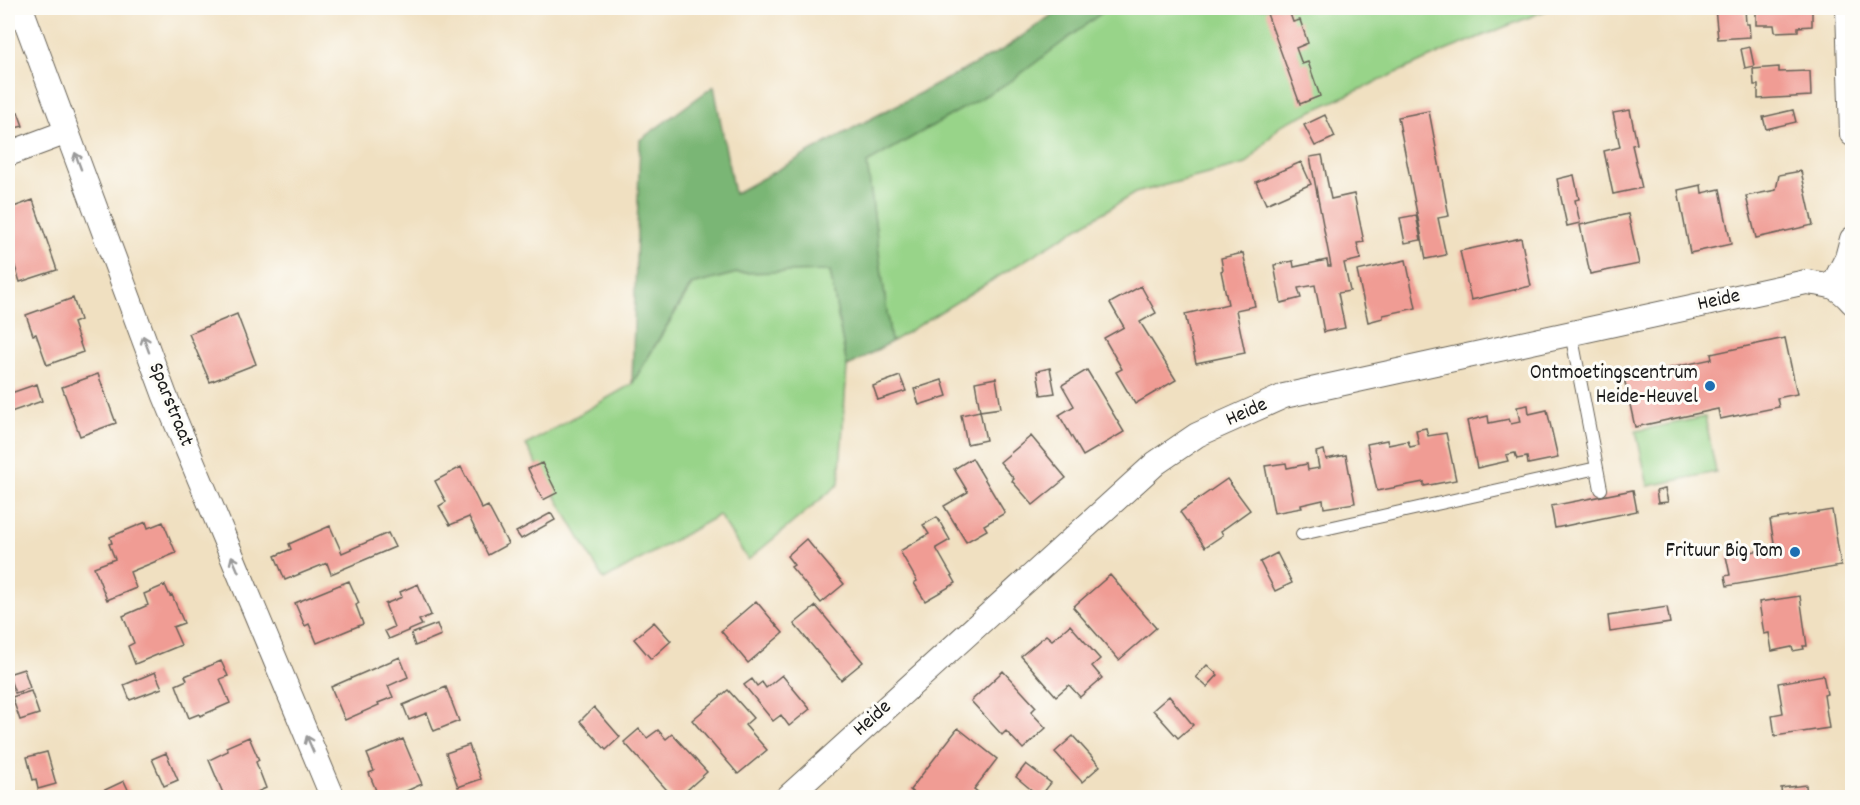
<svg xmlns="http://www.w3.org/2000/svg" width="1860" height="805" viewBox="0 0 1860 805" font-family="Dekko,sans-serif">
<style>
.green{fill:#98d489;stroke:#5a7852;stroke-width:1.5}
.forest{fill:#7ab675;stroke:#4b6948;stroke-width:1.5}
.building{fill:#f09c94}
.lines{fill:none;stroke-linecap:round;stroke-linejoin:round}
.service-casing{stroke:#666156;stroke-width:14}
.minor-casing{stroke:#666156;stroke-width:26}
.service{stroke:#fff;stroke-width:12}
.minor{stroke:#fff;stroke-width:24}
.oneway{stroke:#999}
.poi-dot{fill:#1f6fb2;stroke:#fdfcf7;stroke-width:2}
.labels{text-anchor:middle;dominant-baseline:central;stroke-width:6;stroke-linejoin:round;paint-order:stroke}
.street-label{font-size:21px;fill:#1c1c1c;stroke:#fdfcf7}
.poi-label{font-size:21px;fill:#1c1c1c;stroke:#fdfcf7;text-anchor:end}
</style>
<rect width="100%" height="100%" fill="#fdfcf7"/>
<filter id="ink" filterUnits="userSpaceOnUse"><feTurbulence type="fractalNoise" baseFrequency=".0167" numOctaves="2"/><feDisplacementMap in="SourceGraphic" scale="12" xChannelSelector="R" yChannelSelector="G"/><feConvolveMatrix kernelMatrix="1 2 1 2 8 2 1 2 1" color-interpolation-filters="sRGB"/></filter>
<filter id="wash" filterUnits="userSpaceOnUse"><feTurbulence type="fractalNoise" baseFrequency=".008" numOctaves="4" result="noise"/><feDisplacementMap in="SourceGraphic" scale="24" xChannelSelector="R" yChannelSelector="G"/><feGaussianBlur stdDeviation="1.35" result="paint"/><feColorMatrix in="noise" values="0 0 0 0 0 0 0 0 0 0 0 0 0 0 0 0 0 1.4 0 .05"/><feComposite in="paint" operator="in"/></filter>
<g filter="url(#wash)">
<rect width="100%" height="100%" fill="#f0e0c1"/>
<path class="green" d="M1062 8H1552L1445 51 1281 125 1246 164 1135 193 891 342 867 163 1004 49Z
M830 271 847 367 839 484 748 560 719 515 604 580 526 445 632 384 692 285 737 273Z
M1705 417 1716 472 1648 486 1636 431Z"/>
<path class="forest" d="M1062 8H1108L1011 81 867 163 891 342 847 367 830 271 737 273 691 285 632 384 640 140 714 86 734 194 859 125 1004 49Z"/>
<g id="blocks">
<path class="building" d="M1275 8H1288L1293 22 1300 20 1308 43 1296 48 1302 64 1308 62 1320 96 1300 104 1266 11Z
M1715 8H1745L1746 24H1749L1750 37 1718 39Z
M1756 8H1812V26L1798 27V31L1775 32 1774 25H1756Z
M1750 47 1754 66 1745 68 1741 49Z
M1779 67V72L1810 71 1811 96 1758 99V85H1754L1753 69Z
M1630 110 1637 144 1632 145 1642 188 1613 194 1604 151 1620 147 1613 113Z
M1793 110 1796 122 1766 129 1763 117Z
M1429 111 1449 216 1438 218 1446 255 1426 259 1398 117Z
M18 112 23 126 8 130V115Z
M1325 115 1335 137 1315 146 1304 125Z
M1322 155 1331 199 1354 194 1364 242 1357 243 1361 259 1344 263 1350 291 1338 293 1345 328 1324 332 1315 285 1298 288 1301 298 1281 303 1274 265 1293 261 1294 267 1327 260 1328 266H1331L1310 157Z
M1301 162 1311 184 1266 204 1256 182Z
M1801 171 1813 225 1756 238 1746 196 1776 190 1779 175Z
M1574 175 1579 199 1575 200 1580 223 1567 226 1557 179Z
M1701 185 1702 193 1720 189 1731 244 1690 253 1678 190Z
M33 200 57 270 20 282 8 245V209Z
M1628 214 1639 264 1590 274 1580 225Z
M1416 215 1421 240 1405 243 1400 218Z
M1521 238 1531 286 1471 300 1460 251Z
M1243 253 1255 306 1236 310 1245 353 1196 363 1185 314 1228 304 1221 271 1223 270 1221 258Z
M1406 260 1416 308 1383 315V318L1368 322 1357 271Z
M1141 286 1156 313 1140 322 1176 380 1135 404 1116 372 1122 369 1104 338 1124 327 1110 303Z
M73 298 80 320 73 323 83 352 47 365 36 334 33 335 26 315Z
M237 314 256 364 210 382 189 334Z
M1785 338 1797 394 1777 398 1779 407 1720 419 1718 409 1635 427 1624 378 1712 359 1711 354Z
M1050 368 1055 393 1041 395 1037 371Z
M1087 370 1124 432 1083 456 1059 415 1074 406 1062 385Z
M98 374 116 423 80 436 62 387Z
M900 376 906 391 878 400 873 386Z
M996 378 1001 408 980 411 986 440 967 444 961 415 980 411 975 382Z
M942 380 947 396 919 405 914 389Z
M37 384 42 401 8 413V394Z
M1528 405 1529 414 1547 410 1558 458 1528 464 1527 457 1517 459 1515 453 1506 455 1508 461 1477 468 1467 421 1488 416 1489 423 1509 419 1511 424 1520 422 1517 407Z
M1426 428 1428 436 1446 433 1456 480 1424 486V482L1377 491 1367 444 1387 440 1388 445 1408 441 1410 447 1419 445 1416 430Z
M1031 436 1066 478 1033 505 1012 481 1014 479 1000 462Z
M1324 450 1326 459 1346 455 1355 503 1324 508 1323 500 1301 505 1302 508 1274 513 1265 466 1286 463 1287 468 1307 464 1308 470 1319 468 1316 452Z
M972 458 1005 513 984 525 987 530 966 542 944 506 968 492 954 469Z
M542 463 557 493 543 500 528 469Z
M461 467 482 509 488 506 508 544 488 555 469 517 450 525 439 506 446 502 435 481Z
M1227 479 1250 510 1221 531 1223 535 1205 547 1180 512Z
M1665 489 1668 502 1658 503 1656 491Z
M1633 490 1637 511 1555 528 1551 506Z
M1832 510 1841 566 1727 586 1725 576 1730 575 1726 556 1775 548 1770 520Z
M551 513 555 520 521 539 516 532Z
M937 517 950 540 936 548 956 583 925 601 914 583 917 581 900 551 929 534 923 525Z
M146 522 148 528 163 522 176 553 130 572 136 588 107 600 94 567 115 559 109 544 112 543 110 537Z
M330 526 342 553 388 533 395 547 331 574 327 563 285 580 275 556 291 549 289 544Z
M806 539 844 584 821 603 791 567 794 565 787 556Z
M1277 553 1292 583 1275 591 1260 562Z
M1110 575 1156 628 1119 660 1073 607Z
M349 581 359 603 356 605 363 624 317 643 309 624 305 626 295 603Z
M418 584 431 615 419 620 422 625 389 639 385 631 394 627 385 604 402 597 400 592Z
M165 585 170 596 172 595 184 623 173 627 181 645 135 664 128 646 134 643 123 616 148 605 144 594Z
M1800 596 1807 646H1803L1804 649 1793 651 1792 647 1772 651 1769 633 1764 634 1759 602Z
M756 601 783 633 748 663 721 631Z
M816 606 863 662 841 680 794 624Z
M1667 607 1670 623 1610 632 1608 616Z
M654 622 671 641 651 659 634 639Z
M437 624 441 635 415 646 411 634Z
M1070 625 1100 659 1092 666 1102 678 1080 697 1069 685 1056 696 1021 656 1046 635 1052 640Z
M400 657 408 677 388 686 393 697 378 703 379 705 345 720 331 687Z
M221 661 228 676 220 679 230 703 200 716 199 714 189 718 176 685 187 680 185 676Z
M1207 665 1218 675 1207 687 1196 677Z
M24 669 30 688 15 693 8 674Z
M1003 671 1036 707 1031 712 1046 728 1023 749 1006 731 1002 735 971 701Z
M155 672 162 688 130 700 124 685Z
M782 675 810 709 789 726 781 715 773 721 744 685 752 679 757 686 762 682 766 688Z
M1823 675 1827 694 1824 695 1829 728 1775 736 1772 715 1783 713 1778 683Z
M446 687 459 721 434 731 427 713 409 720 403 705Z
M728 690 753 718 745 725 767 750 738 774 692 720Z
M31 691 39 714 20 720 12 697Z
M1169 696 1193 725 1178 738 1153 710Z
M594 707 620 737 606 750 580 721Z
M958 728 997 759 974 789 979 793 976 798H919L910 790Z
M639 729 647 738 658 730 666 739 672 734 707 772 678 798H674L624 742Z
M1073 736 1100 766 1082 782 1055 752Z
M249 737 259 760 256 762 266 788 244 798H225L209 760 228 751 226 747Z
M403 739 422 784 391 798H379L369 773 374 771 367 754Z
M469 745 481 779 458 787 446 753Z
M47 752 56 784 38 789 36 779 33 780 27 757Z
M166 753 178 780 164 786 152 759Z
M1026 764 1051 783 1040 797 1016 777Z
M124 781 132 798H88Z
M1806 785 1807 798H1782L1781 788Z"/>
</g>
</g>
<g filter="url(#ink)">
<use href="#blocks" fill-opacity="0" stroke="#666156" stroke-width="1.5"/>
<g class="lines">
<defs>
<path id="service" d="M1571 333 1601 489
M1302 534 1597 468"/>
<path id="minor" d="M21 8 165 396 333 798
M1848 8 1852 134
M8 154 67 132
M1833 285 1847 258 1852 239
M787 798 1156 463 1197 435 1284 396 1806 282C1829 285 1836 284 1852 302"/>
</defs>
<use href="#service" class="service-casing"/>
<use href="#minor" class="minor-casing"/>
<use href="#service" class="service"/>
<use href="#minor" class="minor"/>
</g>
<defs><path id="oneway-shaft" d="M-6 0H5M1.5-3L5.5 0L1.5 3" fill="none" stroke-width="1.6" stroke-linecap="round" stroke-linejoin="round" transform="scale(1.5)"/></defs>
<g class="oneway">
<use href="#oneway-shaft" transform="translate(78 161) rotate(-110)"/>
<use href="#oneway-shaft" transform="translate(146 344) rotate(-110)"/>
<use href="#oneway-shaft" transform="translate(235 564) rotate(-113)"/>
<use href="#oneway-shaft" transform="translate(310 744) rotate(-113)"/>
</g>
</g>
<g class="poi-dot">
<circle cx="1710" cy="386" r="6"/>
<circle cx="1795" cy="552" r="6"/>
</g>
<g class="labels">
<g class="street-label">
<text transform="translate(1719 301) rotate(-12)">Heide</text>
<text transform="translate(170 405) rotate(68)">Sparstraat</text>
<text transform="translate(1247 413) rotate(-24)">Heide</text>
<text transform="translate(873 719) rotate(-42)">Heide</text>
</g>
<g class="poi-label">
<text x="1698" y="374">Ontmoetingscentrum<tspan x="1698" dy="24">Heide-Heuvel</tspan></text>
<text x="1783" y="552">Frituur Big Tom</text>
</g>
</g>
<rect width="1860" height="805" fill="none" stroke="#fdfcf7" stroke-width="30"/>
</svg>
